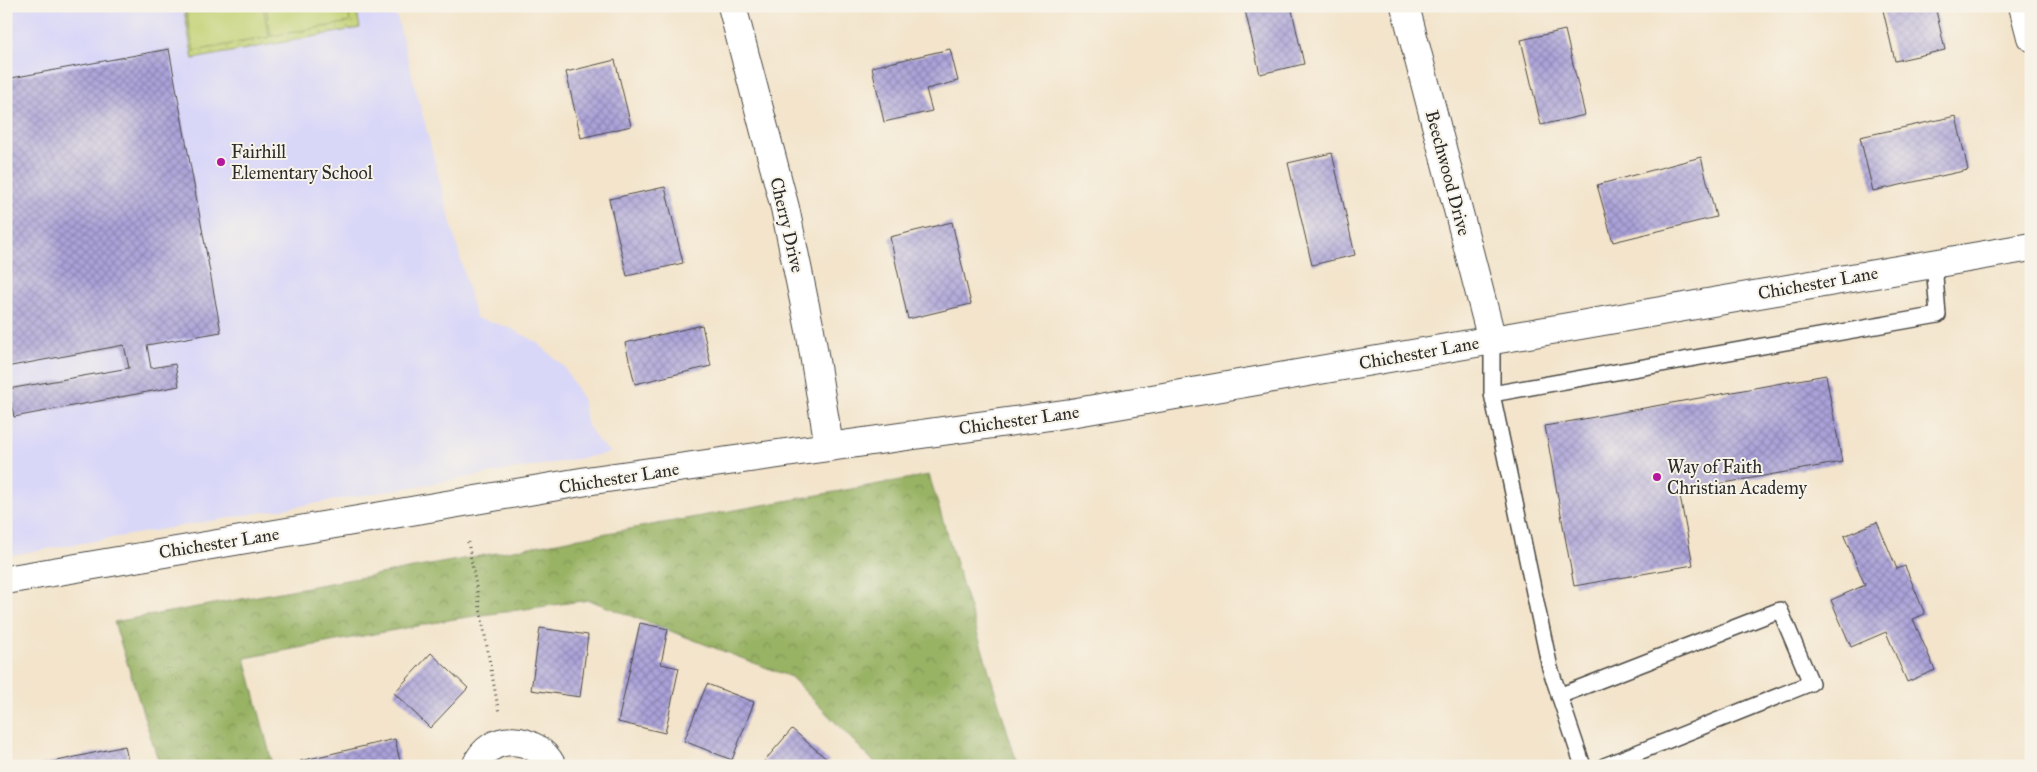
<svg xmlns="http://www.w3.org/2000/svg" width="2037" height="772" viewBox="0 0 2037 772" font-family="'IM FELL Great Primer',serif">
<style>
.built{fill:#d9d7f8}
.grass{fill:url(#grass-dots);stroke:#767e4f}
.forest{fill:url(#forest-crowns);stroke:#626f48}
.pitch{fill:#c2d173;stroke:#767e4f}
.building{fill:url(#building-cross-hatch)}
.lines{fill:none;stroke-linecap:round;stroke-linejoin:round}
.lane-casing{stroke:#494743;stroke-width:18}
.street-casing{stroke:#494743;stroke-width:30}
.path{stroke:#494743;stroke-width:3;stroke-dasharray:1 4;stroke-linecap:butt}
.lane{stroke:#fff;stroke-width:15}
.street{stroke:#fff;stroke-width:28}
.poi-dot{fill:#b5179e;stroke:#f7f3e8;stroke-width:2}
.labels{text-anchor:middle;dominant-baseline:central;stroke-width:4;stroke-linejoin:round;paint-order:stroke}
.poi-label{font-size:18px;fill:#2b2b2b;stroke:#f7f3e8;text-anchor:start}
.street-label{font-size:18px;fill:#2b2b2b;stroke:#f7f3e8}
</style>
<defs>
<pattern id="grass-dots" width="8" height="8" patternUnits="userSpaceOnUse" patternTransform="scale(1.25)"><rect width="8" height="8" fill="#c2d173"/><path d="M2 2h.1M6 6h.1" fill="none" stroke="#a7b464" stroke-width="1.8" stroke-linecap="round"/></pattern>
<pattern id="forest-crowns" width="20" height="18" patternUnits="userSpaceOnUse" patternTransform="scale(1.25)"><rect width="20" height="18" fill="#99b365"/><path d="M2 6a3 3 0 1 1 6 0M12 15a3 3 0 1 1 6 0" fill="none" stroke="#7d9253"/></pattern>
<pattern id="building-cross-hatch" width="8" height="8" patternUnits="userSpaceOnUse" patternTransform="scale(1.25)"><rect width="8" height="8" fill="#aaa2d9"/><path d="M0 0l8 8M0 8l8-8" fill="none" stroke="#8b84b0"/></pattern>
</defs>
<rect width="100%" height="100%" fill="#f7f3e8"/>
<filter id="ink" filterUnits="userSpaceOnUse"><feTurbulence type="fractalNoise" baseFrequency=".02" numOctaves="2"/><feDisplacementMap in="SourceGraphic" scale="10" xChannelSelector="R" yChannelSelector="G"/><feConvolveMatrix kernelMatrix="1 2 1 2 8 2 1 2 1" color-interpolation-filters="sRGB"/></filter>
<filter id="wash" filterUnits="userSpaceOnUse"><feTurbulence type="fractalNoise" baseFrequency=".0096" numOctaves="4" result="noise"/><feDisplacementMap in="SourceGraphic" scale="20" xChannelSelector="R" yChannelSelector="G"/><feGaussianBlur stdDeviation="1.12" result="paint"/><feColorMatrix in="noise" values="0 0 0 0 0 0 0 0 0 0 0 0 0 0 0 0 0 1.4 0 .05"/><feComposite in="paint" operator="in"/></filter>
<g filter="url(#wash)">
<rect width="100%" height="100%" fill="#f3e4cb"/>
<path class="built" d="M6 6H394L476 318 508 327 537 342 565 368 582 398 587 424 599 442 611 453 6 556Z"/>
<path class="grass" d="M183 6H356L360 28 193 59Z"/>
<path class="forest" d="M929 475 1018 766H878L791 677 589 600 454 619 245 658 273 766H160L114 622Z"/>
<path class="pitch" d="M185 6H263L269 37 194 51Z
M266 6H348L350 22 271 36Z"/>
<g id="blocks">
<path class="building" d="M1244 6H1291L1304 64 1260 74Z
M1882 6H1935L1945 50 1895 61Z
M1565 30 1585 115 1541 125 1521 40Z
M169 49 221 332 147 345 151 368 175 364 179 386 14 417 8 389 129 368 124 345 6 367V79Z
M950 49 958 81 926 89 932 111 884 122 872 67Z
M615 60 631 126 581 138 566 72Z
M1956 116 1968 170 1873 191 1860 137Z
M1332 153 1355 255 1312 265 1288 163Z
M1701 157 1716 217 1613 242 1597 185Z
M665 187 683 263 627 276 609 199Z
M952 222 971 304 908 319 890 237Z
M702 325 711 366 635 384 625 343Z
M1826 375 1842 462 1679 491 1693 565 1574 586 1545 426Z
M1877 522 1897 569 1905 566 1925 614 1913 619 1935 670 1907 682 1886 632 1851 647 1831 600 1865 585 1844 536Z
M640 623 668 629 661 664 679 668 665 733 618 722Z
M540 628 588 635 580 697 531 690Z
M431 653 468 688 430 728 394 693Z
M707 684 754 702 732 760 684 741Z
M792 729 829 761 825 766H760Z
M395 739 401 766H301L300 761Z
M125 746 129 766H39V765Z"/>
</g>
</g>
<g filter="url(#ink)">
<use href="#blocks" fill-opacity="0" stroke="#494743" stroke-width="1"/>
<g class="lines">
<defs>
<path id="lane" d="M1492 340V394
M1559 696 1780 610 1811 683 1604 766
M1583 766 1550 668 1492 394 1938 315 1934 263"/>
<path id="street" d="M732 6 785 208 810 330 829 446
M1405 6 1492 340
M2023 6 2031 37
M6 580 593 480 1071 413 2031 247
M476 766C490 731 536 735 552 766"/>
</defs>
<use href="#lane" class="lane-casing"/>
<use href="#street" class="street-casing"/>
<path class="path" d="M468 542 499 713"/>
<use href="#lane" class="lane"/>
<use href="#street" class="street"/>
</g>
</g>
<g class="poi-dot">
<circle cx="221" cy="162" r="5"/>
<circle cx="1657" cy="477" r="5"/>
</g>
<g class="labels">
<g class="poi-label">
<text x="231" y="152">Fairhill<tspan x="231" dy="21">Elementary School</tspan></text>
<text x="1667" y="467">Way of Faith<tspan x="1667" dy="21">Christian Academy</tspan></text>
</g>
<g class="street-label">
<text transform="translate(1448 173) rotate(75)">Beechwood Drive</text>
<text transform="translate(787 225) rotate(77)">Cherry Drive</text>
<text transform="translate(1818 283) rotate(-10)">Chichester Lane</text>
<text transform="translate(1419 353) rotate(-10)">Chichester Lane</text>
<text transform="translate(1019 420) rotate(-8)">Chichester Lane</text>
<text transform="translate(619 478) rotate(-9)">Chichester Lane</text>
<text transform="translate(219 543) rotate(-9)">Chichester Lane</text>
</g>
</g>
<rect width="2037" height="772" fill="none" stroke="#f7f3e8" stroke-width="25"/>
</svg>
